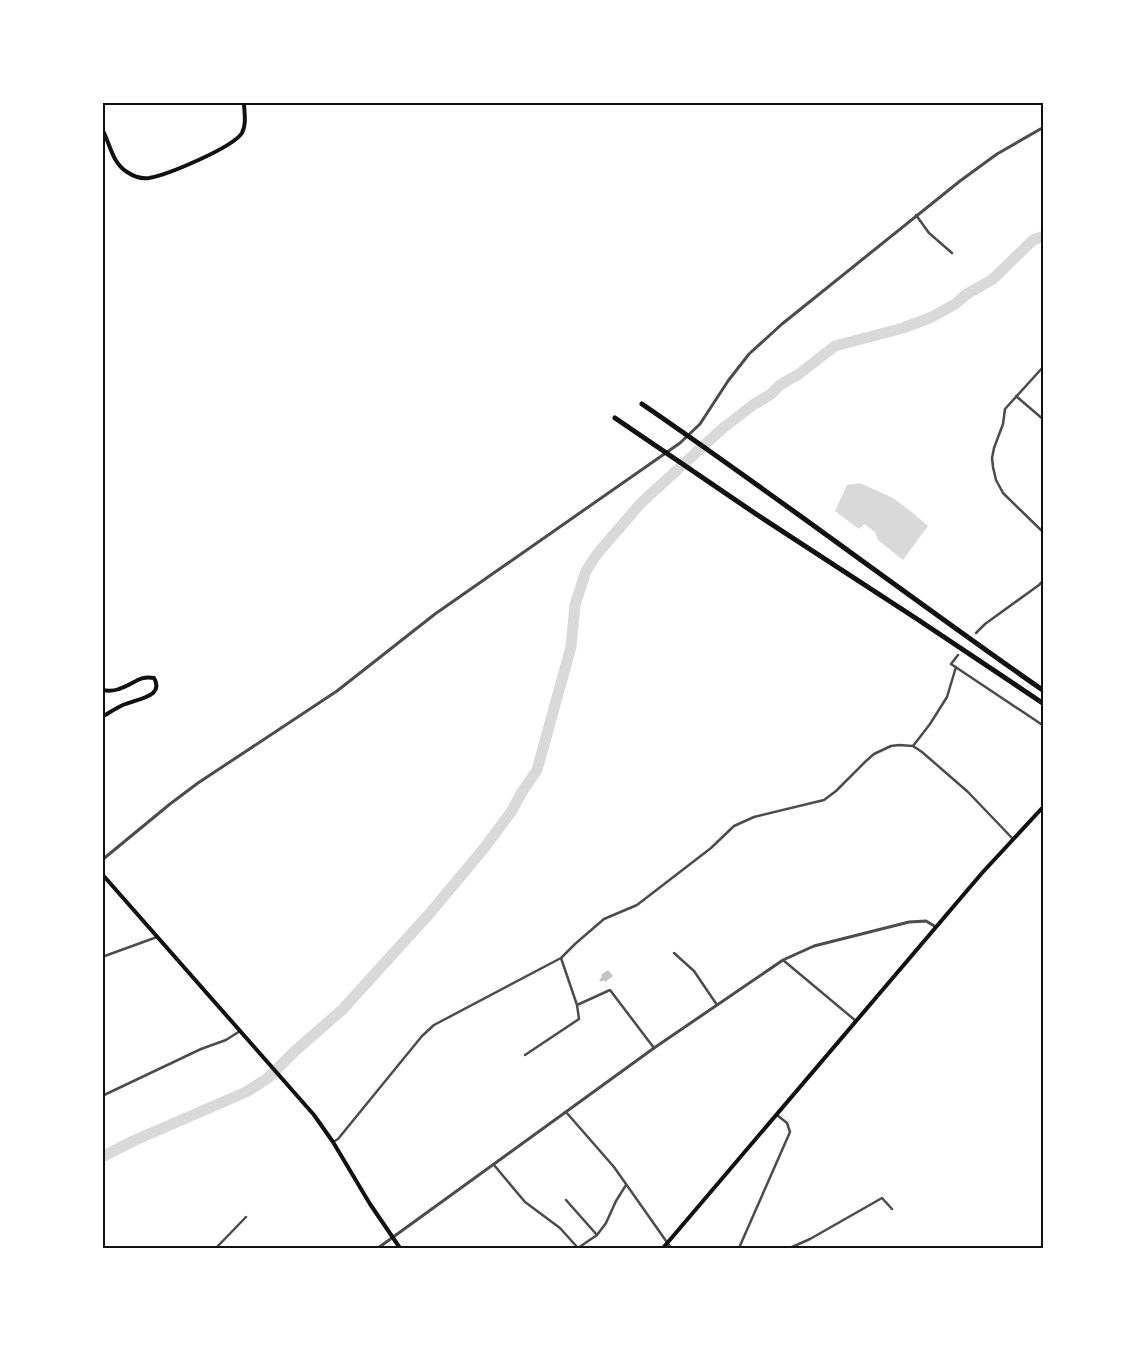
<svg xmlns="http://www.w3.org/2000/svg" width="1146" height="1351" viewBox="0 0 1146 1351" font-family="Overpass,sans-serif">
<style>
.water{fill:#d9d9d9}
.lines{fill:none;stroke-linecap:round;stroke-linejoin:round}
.river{stroke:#d9d9d9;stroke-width:11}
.building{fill:#c4c4c4}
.minor{stroke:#4c4c4c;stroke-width:2.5}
.tertiary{stroke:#4c4c4c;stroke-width:3}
.secondary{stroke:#111;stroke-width:4}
.motorway{stroke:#111;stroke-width:5}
.neatline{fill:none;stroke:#111;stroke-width:2}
</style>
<rect width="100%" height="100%" fill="#fff"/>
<path class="water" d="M860 483 893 498 913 513 928 526 903 560 878 540 875 532 864 524 859 529 835 511 847 485Z"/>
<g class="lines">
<path class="river" d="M102 1157 133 1141 246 1092 268 1078 295 1051 342 1010 430 913 485 847 511 812 522 792 537 770 571 647 575 605 586 571 597 554 641 503 723 428 753 405 771 394 780 385 799 374 835 346 903 328 932 317 955 304 967 294 993 279 1033 240 1044 236"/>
</g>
<path class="building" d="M608 970 613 976 605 982 604 980 601 982 599 980 602 977 601 975Z"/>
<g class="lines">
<path class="minor" d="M916 215 929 233 952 253
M1044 366 1005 409 1003 424 994 448 992 458 993 467 996 480 1003 493 1044 533
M1016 396 1044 420
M976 633 985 624 1039 585 1044 580
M958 655 951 664 1044 726
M913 746 930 724 947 697 956 667
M674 953 694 971 717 1005
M102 957 157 937
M783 960 856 1021
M577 1005 610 990 654 1048
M525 1055 579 1019 577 1005 561 958
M102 1096 201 1049 226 1040 240 1031
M566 1112 614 1167 671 1248
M333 1142 338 1139 422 1036 434 1025 561 958 575 944 604 919 637 905 711 848 734 826 754 817 824 800 836 791 866 761 874 754 891 746 899 745 913 746 922 752 968 792 1013 839
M494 1165 525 1202 560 1228 578 1248
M566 1200 597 1235
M216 1248 246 1217
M578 1248 597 1235 606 1223 616 1201 626 1185
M739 1248 790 1132 787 1123 777 1115
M790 1248 810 1239 882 1198 892 1209"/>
<path class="tertiary" d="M102 860 170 804 198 783 337 691 435 614 680 443 700 424 728 381 749 354 782 324 960 181 997 154 1044 127
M378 1248 654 1048 783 960 814 946 909 922 926 921 936 927"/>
<path class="secondary" d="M102 129C110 143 112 163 127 172 133 176 141 179 149 178 167 175 232 148 242 133 247 123 244 113 244 102
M102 690C108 691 114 691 119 689 133 685 139 675 154 678 157 683 158 688 153 693 146 699 132 701 123 705 116 708 109 713 102 717
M102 874 314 1115 333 1142 370 1204 400 1248
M663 1248 982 873 1044 806"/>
<path class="motorway" d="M642 404C778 497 909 597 1044 691
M615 418 756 514 917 619 1044 704"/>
</g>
<rect width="1146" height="1351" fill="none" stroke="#ffffff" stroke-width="208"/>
<rect x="104" y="104" width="938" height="1143" class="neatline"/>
</svg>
